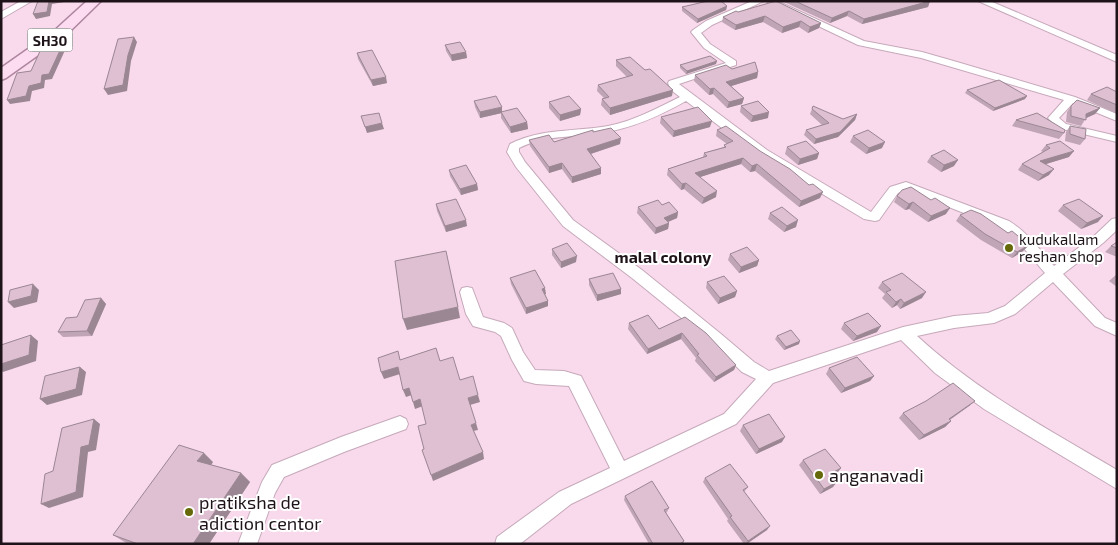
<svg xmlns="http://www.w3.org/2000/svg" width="1118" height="545" viewBox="0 0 1118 545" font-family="'Exo 2',sans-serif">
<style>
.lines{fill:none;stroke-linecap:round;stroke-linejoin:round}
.minor-casing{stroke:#c6a9ba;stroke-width:2}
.primary-casing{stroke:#ae859e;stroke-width:3}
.minor{fill:#fff;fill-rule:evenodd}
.primary{fill:#fddbf0;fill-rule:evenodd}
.wall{fill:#bfa5b5}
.shaded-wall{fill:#9b8693}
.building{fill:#dec0d2;stroke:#9b8693}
.poi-dot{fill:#65690a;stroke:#fff;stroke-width:2}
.labels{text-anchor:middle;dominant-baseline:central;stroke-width:4;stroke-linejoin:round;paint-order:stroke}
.shield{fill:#fff;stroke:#615a5e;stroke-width:1}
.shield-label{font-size:14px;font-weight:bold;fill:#1d1319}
.poi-label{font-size:15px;fill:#1d1319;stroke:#fff;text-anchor:start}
.neighbourhood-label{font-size:16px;font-weight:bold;fill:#1d1319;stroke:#fff}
.near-poi-label{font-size:18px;fill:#1d1319;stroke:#fff;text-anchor:start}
</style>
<rect width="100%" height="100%" fill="#f8daec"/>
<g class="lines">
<defs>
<path id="minor" d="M21 1H32L1 19V12Z
M752 1H764L712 25 701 33 710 44 736 61V65L679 84 767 150 871 212 890 187 906 182 1009 221C1028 233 1039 249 1054 266L1093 237 1112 219 1117 218V230L1103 243 1063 274 1105 318 1117 323V336L1095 326 1053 282 1015 314 994 323 954 328 917 336C978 392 1046 428 1117 470V489L984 409 935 373 901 340 773 383 736 424 571 504 520 544H495L497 537 559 492 610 468 569 386 536 384 524 381 512 360 501 336 495 332 473 326 466 314 460 292 462 288 467 287 472 288 483 317 504 323 512 328 523 352 535 370 564 371 581 376 624 461 724 414 756 379 742 372 711 342 632 278 563 226 516 167 507 152 510 144C541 128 575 132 608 126 634 121 657 108 680 97L671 90 668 83 669 81 726 63 704 48 691 32 693 30 706 21ZM686 101 759 156 864 219 875 221 879 220 898 193 906 190 999 227C1019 240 1030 256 1045 273L1005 306 988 313 954 316 903 327 769 371 754 362 721 334 642 270 573 220 525 162 519 152V148C547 134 578 138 607 132 635 127 661 115 686 101Z
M766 1H777L864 41 922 52 957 62 1075 97 1117 114V121L1073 103 1059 118 1066 124 1117 136V142L1058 128 1048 118 1064 100 921 58 858 45Z
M978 1H990L1117 55V62Z
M400 416 406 419 408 424 406 429 344 452 284 477 275 493 257 544H238L262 482 272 465 341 437Z"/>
<path id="primary" d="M87 1H101L65 36 6 78 1 80V68L55 30Z"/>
</defs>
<use href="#minor" class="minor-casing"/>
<use href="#primary" class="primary-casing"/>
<use href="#minor" class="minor"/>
<use href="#primary" class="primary"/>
</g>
<path class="wall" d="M782 1H930L928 7 862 24 847 16 830 23Z
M727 6 726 10 697 23 682 11V7Z
M738 12 821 23 819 28 808 33 799 27 782 33 763 22 735 30 722 22 723 17Z
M445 45 466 52 467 58 452 61 446 51Z
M357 53 387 83 373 86 358 59Z
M616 60 672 96 610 115 601 105 602 99 604 98 597 91 598 85 627 77 616 66Z
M716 64 686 74 680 68V65Z
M732 69 758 72 757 78 731 86 744 98 742 104 727 108 713 94 709 95 694 81 695 75Z
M967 90 1025 99 993 111 965 93Z
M1117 92V114L1087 100 1091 94Z
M474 101 527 122 528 129 511 133 501 118V113L480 118 475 107Z
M549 102 581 109 580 115 560 121 549 108Z
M741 106 768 118 751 122 740 112Z
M1071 106 1100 108 1095 114 1086 118 1081 126 1066 122 1067 112Z
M812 109 843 119 857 114 855 120 838 137 814 144 804 135 806 130 822 125 810 114Z
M661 117 710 127 673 137 660 123Z
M1016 120 1064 133 1059 139 1012 126Z
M1070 126 1085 139 1080 145 1065 141 1066 132Z
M717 130 820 198 799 207 755 171 750 172 741 164 700 177 716 197 702 204 684 189 681 190 667 175 668 169 703 157 704 153 724 147V145L727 144 716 136Z
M593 132 620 144 591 154 601 174 572 183 562 169 549 173 530 146 529 140 554 142Z
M853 136 882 148 866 154 850 142Z
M1046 145 1069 157 1046 164 1049 175 1038 181 1018 170 1022 164 1043 152 1041 151Z
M787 147 819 153 817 159 798 165 785 154Z
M931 156 954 166 941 172 927 162Z
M449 170 477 184 478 190 461 195 450 176Z
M897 196 946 214 928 222 909 209 905 210 894 202Z
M436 204 467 226 446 232 437 211Z
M662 205 678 212 677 218 668 222 669 223 668 229 655 234 637 213 638 207Z
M1063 205 1098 222 1081 229 1058 211Z
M770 213 796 227 784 232 768 219Z
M960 215 1008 233 1029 245 1023 251 1012 258 981 240 956 221Z
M1117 242V257L1105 252 1111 246Z
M552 249 576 262 561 268 552 255Z
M730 254 759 260 757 266 739 273 728 260Z
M1117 274V287L1109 281Z
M510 278 546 294H545L548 301V306L526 314 511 284Z
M589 279 621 289V294L597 301 589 285Z
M707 282 737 291 735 297 718 304 706 288Z
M882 282 922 298 900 309 897 305 892 308 882 298 885 294 878 288Z
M101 298 106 304 92 336 63 337 58 332Z
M685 317 736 365 734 370 714 382 695 361 696 358 681 339 647 354 628 329 629 323 659 329Z
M844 323 877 332 853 341 841 329Z
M777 336 799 344 784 350 775 339Z
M829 368 874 376 870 381 841 393 826 374Z
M926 401H975L969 406 950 420 951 421 945 427 919 440 899 418 903 413Z
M743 425 782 442 756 454 740 431Z
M803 460 841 468 837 473 831 475 833 487 820 494 799 465Z
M213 462 211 465 241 473 250 482 209 544H128L113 535Z
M705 478 748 487 744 492 767 530 747 544H744L727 521 728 519 703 482Z
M625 496 669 508 667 512 666 513 684 541 683 544H649L624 500Z"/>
<path class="shaded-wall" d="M49 1H70L52 4 50 16 36 19 33 14Z
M930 1 928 7 862 24 864 19Z
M727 6 726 10 697 23 698 19Z
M849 11 847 16 830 23 832 18Z
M765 16 763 22 735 30 736 25Z
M801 21 799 27 782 33 783 27Z
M821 23 819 28 808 33 810 27Z
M134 37 137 42 131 61 127 91 108 95 104 89 128 55Z
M63 44 66 48 52 79 45 80 44 88 32 91 30 101 10 104 7 100 29 86 42 75Z
M466 52 467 58 452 61 451 55Z
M717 61 716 64 686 74 687 71Z
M758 72 757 78 725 88 726 82Z
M386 77 387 83 373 86 371 80Z
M714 88 713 94 709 95 710 89Z
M673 90 672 96 610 115V108Z
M1027 96 1025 99 993 111 995 108Z
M744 98 742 104 727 108 729 102Z
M502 107V113L480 118V112Z
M1100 108 1095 114 1084 119 1086 114Z
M581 109 580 115 560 121V115Z
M769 112 768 118 751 122 753 116Z
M857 114 855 120 838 137 814 144 816 139Z
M712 121 710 127 673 137 674 131Z
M527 122 528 129 511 133 510 127Z
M382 123 384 129 367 133 365 127Z
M621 138 620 144 587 155V149Z
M885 142 882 148 866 154 869 148Z
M1074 151 1069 157 1036 167 1040 161Z
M819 153 817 159 798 165 800 159Z
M743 158 741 164 694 179 695 173Z
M958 160 954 166 941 172 944 165Z
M562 163V169L549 173V167Z
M757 164 755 171 750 172 752 166Z
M601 168V174L572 183V177Z
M1054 169 1049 175 1038 181 1043 175Z
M686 183 684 189 681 190 682 184Z
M477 184 478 190 461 195 460 189Z
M717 191 716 197 702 204 704 198Z
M823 192 820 198 799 207 801 201Z
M913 202 909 209 905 210 909 204Z
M950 208 946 214 928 222 931 216Z
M678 212 677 218 663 224 664 218Z
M1103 216 1098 222 1081 229 1087 223Z
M466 220 467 226 446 232 445 226Z
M798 220 796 227 784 232 787 226Z
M669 223 668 229 655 234 656 228Z
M1029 245 1023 251 1012 258 1017 252Z
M577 256 576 262 561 268V262Z
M759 260 757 266 739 273 741 267Z
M33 284 39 290 37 302 14 308 8 302Z
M545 288 546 294 542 295V289Z
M621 289V294L597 301V295Z
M737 291 735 297 718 304 720 298Z
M926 292 922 298 900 309 904 303Z
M101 298 106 304 92 336 87 331Z
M901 299 897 305 892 308 896 302Z
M548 301V306L526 314V308Z
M458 307 460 318 407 330 403 319Z
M881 326 877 332 853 341 857 336Z
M682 333 681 339 647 354 648 349Z
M31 335 38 341 36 361 3 372 1 370V364Z
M800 341 799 344 784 350 786 347Z
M736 365 734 370 714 382 716 377Z
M80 367 86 372 82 395 47 405 40 399Z
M398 367 400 374 384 379 381 372Z
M874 376 870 381 841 393 845 388Z
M409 388 412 395 406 397 403 390Z
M478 395 480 402 470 405 468 398Z
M420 399 423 406 415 409 413 402Z
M975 401 969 406 943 424 949 419Z
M94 419 100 424 96 450 88 452 83 497 49 508 41 504Z
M951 421 945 427 919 440 924 435Z
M476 423 478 430 473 431 471 425Z
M785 437 782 442 756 454 759 449Z
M483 452 484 459 433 481 431 475Z
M204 453 213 462 207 471 197 461Z
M841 468 837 473 826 478 830 474Z
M241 473 250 482 209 544H193Z
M837 482 833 487 820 494 824 489Z
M770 526 767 530 746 544 748 541Z"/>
<path class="building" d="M38 1H49L47 12 33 14Z
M708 1H721L727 6 698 19 682 7Z
M776 1 821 23 810 27 801 21 783 27 765 16 736 25 723 17 736 11 738 12Z
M795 1H930L864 19 849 11 832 18Z
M134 37 128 55 123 85 104 89 118 39Z
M460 42 466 52 451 55 445 45Z
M63 44 49 74 42 75 41 83 29 86 26 96 7 100 17 73 31 71 41 49Z
M372 50 386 77 371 80 357 53Z
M710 56 717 61 687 71 680 65Z
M630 57 645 70 650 69 673 90 610 108 602 99 609 97 598 85 633 75 616 60Z
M755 62 758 72 726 82 744 98 729 102 714 88 710 89 695 75 726 65 732 69Z
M999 80 1027 96 995 108 967 90Z
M1107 87 1117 92V105L1091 94Z
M496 96 502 107 480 112 474 101Z
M569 96 581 109 560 115 549 102Z
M1077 100 1100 108 1086 114V120L1071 116V106Z
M758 101 769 112 753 116 741 106Z
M813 106 843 119 857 114 840 132 816 139 806 130 829 123 812 109Z
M698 107 712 121 674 131 661 117Z
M517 108 527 122 510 127 501 112Z
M379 113 382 123 365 127 361 116Z
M1037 113 1065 130 1064 133 1016 120Z
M726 126 760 151 790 169 809 185 813 184 823 192 801 201 757 164 752 166 743 158 695 173 717 191 704 198 686 183 682 184 668 169 707 156 704 153 726 147 724 145 733 141 717 130Z
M1070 126 1086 129 1085 139 1070 134Z
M611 128 621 138 587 149 601 168 572 177 562 163 549 167 529 140 549 135 554 142 593 130V132Z
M868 130 885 142 869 148 853 136Z
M806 141 819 153 800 159 787 147Z
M1060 141 1074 151 1040 161 1054 169 1043 175 1022 164 1050 148 1046 145Z
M944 150 958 160 944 165 931 156Z
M466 165 477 184 460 189 449 170Z
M911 187 931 200 935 198 950 208 931 216 913 202 909 204 897 196 902 190Z
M456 199 466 220 445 226 436 204Z
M1079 199 1103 216 1087 223 1063 205Z
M658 200 662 205 669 202 678 212 664 218 669 223 656 228 638 207Z
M782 207 798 220 787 226 770 213Z
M971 210 981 214 1008 233 1012 231 1029 245 1017 252 985 234 960 215Z
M1117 242V248L1111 246Z
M567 243 577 256 561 262 552 249Z
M747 247 759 260 741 267 730 254Z
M446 251 458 307 403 319 395 261Z
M535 270 545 288 542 289 548 301 526 308 510 278Z
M613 273 621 289 597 295 589 279Z
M902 273 926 292 904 303 901 299 896 302 886 292 891 290 882 282Z
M724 276 737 291 720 298 707 282Z
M33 284 31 296 8 302 10 290Z
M101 298 87 331 58 332 66 318 77 317 85 300Z
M868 313 881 326 857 336 844 323Z
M648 315 659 329 685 317 706 333 736 365 716 377 697 355 699 354 682 333 648 349 629 323Z
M791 330 800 341 786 347 777 336Z
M31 335 29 355 1 364V345Z
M436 348 440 361 453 357 460 380 473 376 478 395 468 398 476 423 471 425 483 452 431 475 422 450 424 449 418 426 426 424 420 399 413 402 409 388 403 390 398 367 381 372 378 358 398 351 400 360Z
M857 357 874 376 845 388 829 368Z
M80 367 76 389 40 399 45 376Z
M953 383 975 401 949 419 951 421 924 435 903 413 926 401Z
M769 414 785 437 759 449 743 425Z
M94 419 89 445 81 447 76 492 41 504 45 474 53 471 62 428Z
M179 445 204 453 197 461 241 473 193 544H138L113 535Z
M825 449 841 468 830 474 837 482 824 489 803 460Z
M730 464 748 487 743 490 770 526 748 541 730 517 732 516 705 478Z
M652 481 669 508 664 510 684 541 680 544H653L625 496Z"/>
<g class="poi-dot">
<circle cx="1009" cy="248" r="5"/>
<circle cx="819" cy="475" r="5"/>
<circle cx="189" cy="512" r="5"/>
</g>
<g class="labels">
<rect class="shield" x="27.5" y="28.5" width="45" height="23" rx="4"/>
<g class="shield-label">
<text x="50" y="40">SH30</text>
</g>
<g class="poi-label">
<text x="1019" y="239">kudukallam<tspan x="1019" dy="17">reshan shop</tspan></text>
</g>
<g class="neighbourhood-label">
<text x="663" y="256">malal colony</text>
</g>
<g class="near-poi-label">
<text x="829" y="475">anganavadi</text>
<text x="199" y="502">pratiksha de<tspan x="199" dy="21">adiction centor</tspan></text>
</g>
</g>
<rect width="1118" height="545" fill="none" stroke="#1d1319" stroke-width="5"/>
</svg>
